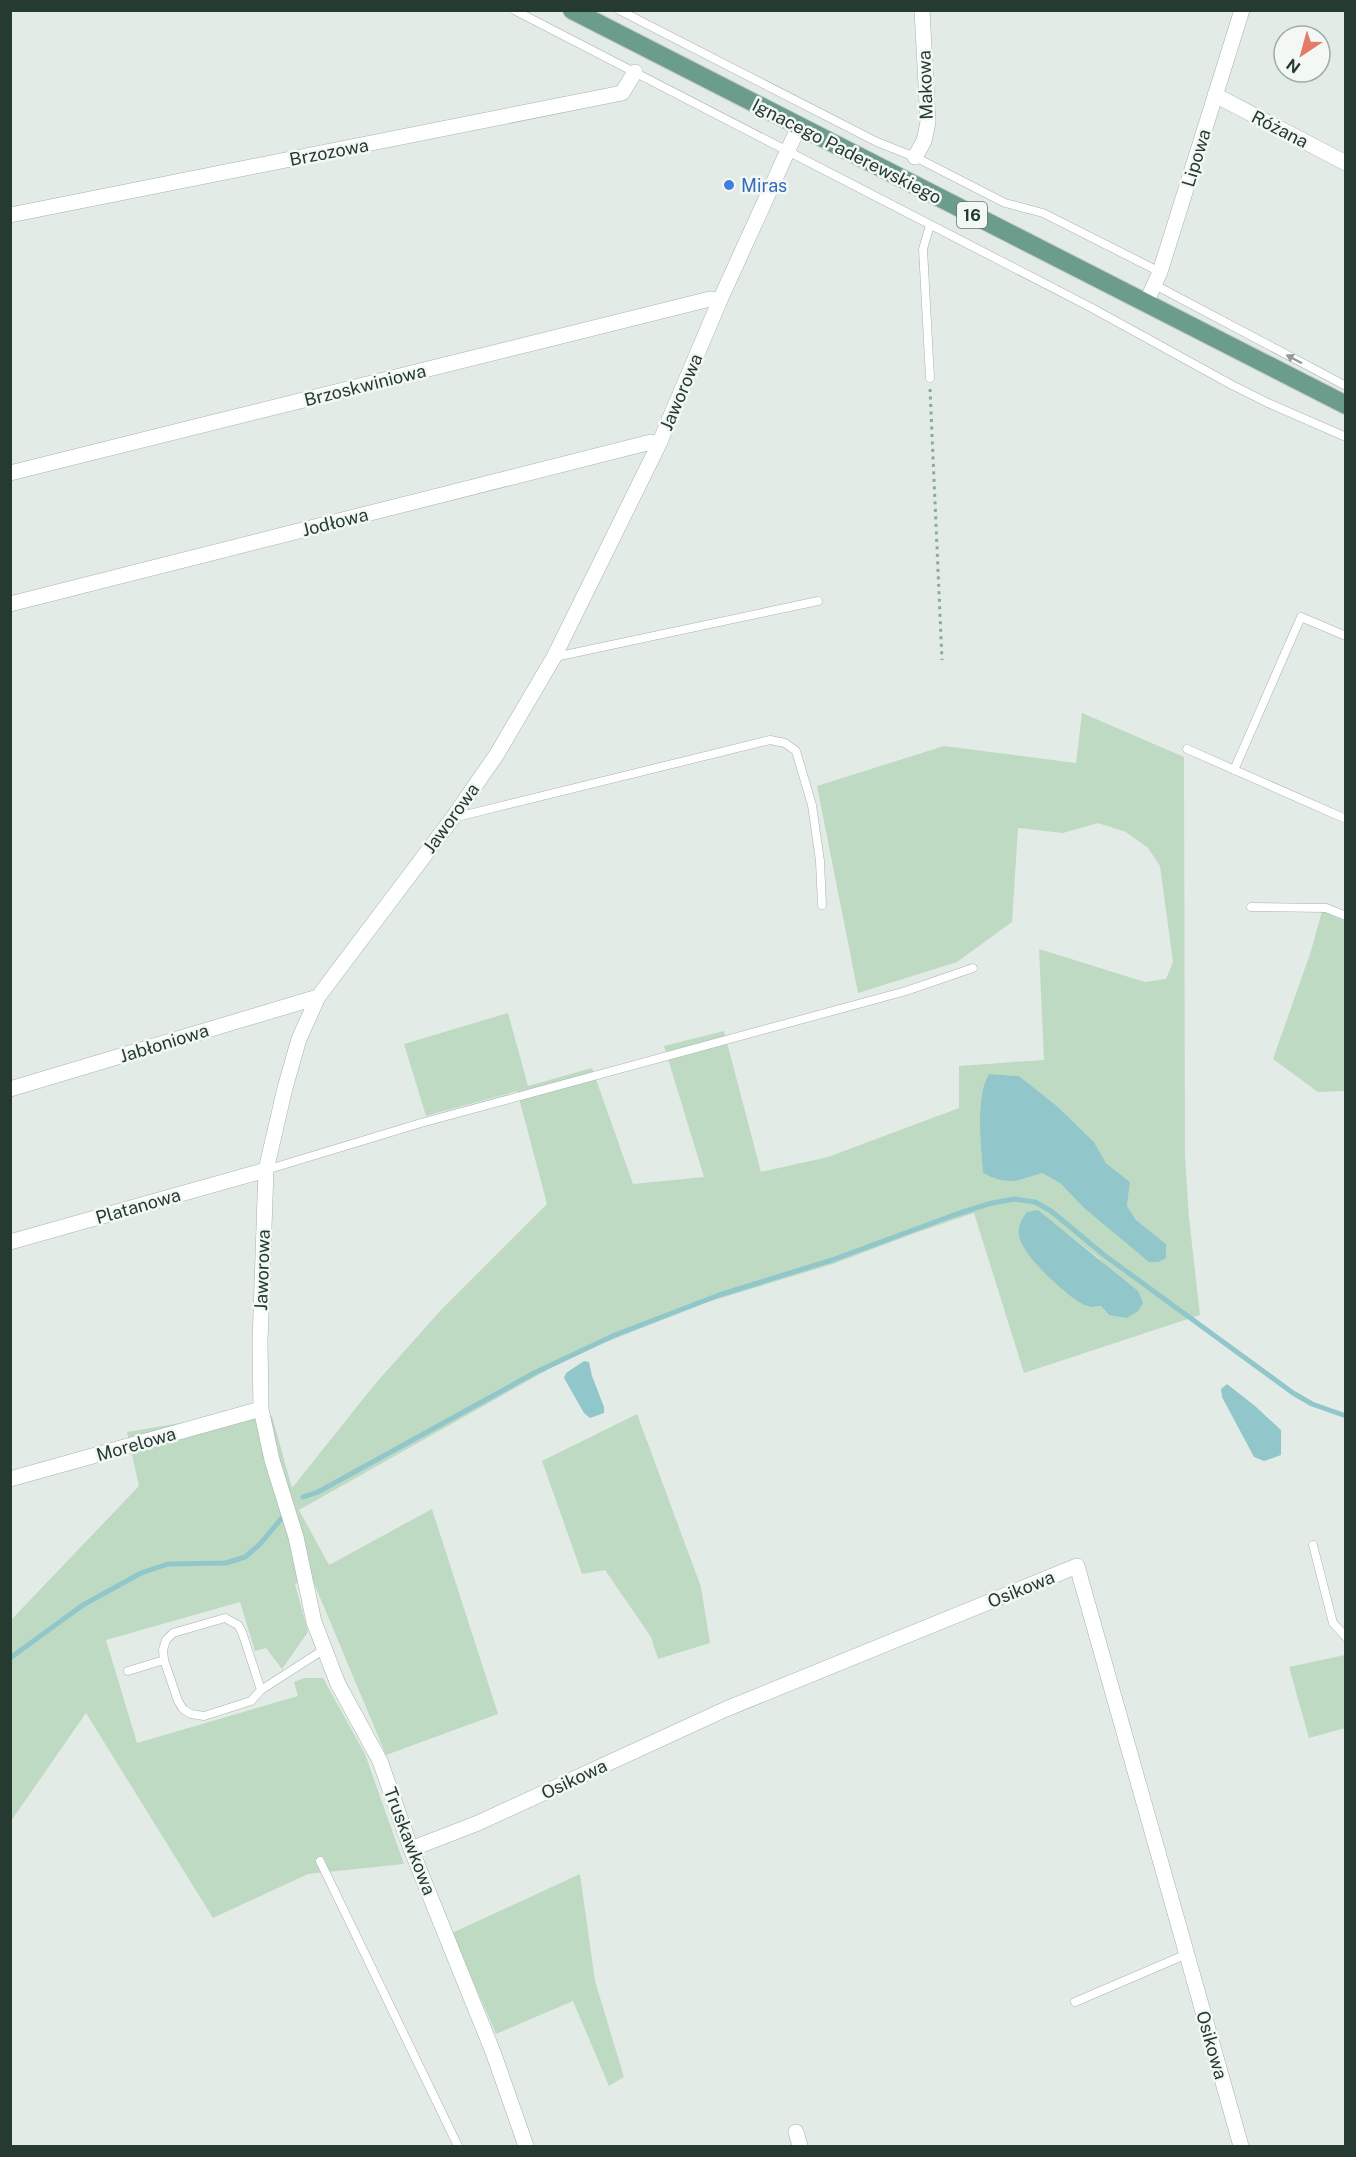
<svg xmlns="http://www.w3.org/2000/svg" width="1356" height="2157" viewBox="0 0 1356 2157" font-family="'Public Sans',sans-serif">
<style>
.green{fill:#bedac3;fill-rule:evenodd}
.water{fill:#91c7ca}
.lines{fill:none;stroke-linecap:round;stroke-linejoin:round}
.stream{stroke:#91c7ca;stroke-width:5}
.lane-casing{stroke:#a6b3ad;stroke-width:9}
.street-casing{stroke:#a6b3ad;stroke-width:16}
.primary-casing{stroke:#c2c8c6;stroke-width:20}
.path{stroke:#87ab9c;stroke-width:3;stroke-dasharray:3 4.5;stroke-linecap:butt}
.lane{stroke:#fff;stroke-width:8}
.street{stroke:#fff;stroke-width:15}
.primary{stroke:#6c9c8b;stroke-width:18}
.oneway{fill:#929d98}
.shop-dot{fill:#3f7fe0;stroke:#f3f8f5;stroke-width:2}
.labels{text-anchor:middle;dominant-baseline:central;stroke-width:5;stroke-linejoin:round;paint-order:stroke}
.shield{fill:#f3f8f5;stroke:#63746c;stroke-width:1.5}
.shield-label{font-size:16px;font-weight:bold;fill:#253b32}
.street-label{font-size:18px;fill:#253b32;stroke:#f3f8f5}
.shop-label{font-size:18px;fill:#366cbe;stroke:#f3f8f5;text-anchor:start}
</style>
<rect width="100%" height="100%" fill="#e3ebe7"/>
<path class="green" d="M1082 713 1184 757 1185 1157 1189 1218 1200 1315 1024 1373 974 1213 918 1232 833 1264 708 1302 601 1344 549 1369 299 1510 329 1565 432 1509 498 1714 386 1755 311 1576 295 1584 308 1632 282 1669 266 1648 255 1651 240 1602 106 1640 137 1743 298 1696 294 1682 304 1678H323L365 1754 404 1864 308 1874 213 1918 86 1713 11 1821V1620L139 1486 127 1432 216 1417 272 1416 292 1488 375 1384 441 1310 547 1204 517 1091 426 1116 404 1044 508 1013 528 1086 592 1068 633 1184 704 1177 664 1046 724 1031 761 1172 828 1157 959 1108V1066L1044 1060 1039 949 1145 982 1166 979 1173 962 1160 866 1148 848 1126 832 1098 823 1063 833 1018 828 1012 922 957 962 858 993 817 786 944 746 1076 763ZM989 1074 1019 1076 1057 1106 1094 1142 1106 1163 1130 1182 1127 1206 1136 1220 1166 1244 1083 1207 1060 1183 1042 1173C1017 1181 1007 1185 983 1173 981 1148 975 1095 989 1074ZM1038 1211 1100 1259 1109 1315 1101 1306 1088 1307 1065 1291 1027 1212Z
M1322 911 1345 921V1091L1318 1092 1273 1059 1311 951Z
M637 1414 701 1587 710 1643 658 1659 651 1637 605 1570 582 1574 542 1461Z
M1345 1655V1728L1309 1738 1289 1667Z
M580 1874 595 1981 624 2077 609 2086 573 2001 496 2034 452 1933Z"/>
<path class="water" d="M989 1074 1019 1076 1057 1106 1094 1142 1106 1163 1130 1182 1127 1206 1136 1220 1166 1244V1258L1158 1262H1149L1083 1207 1060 1183 1042 1173C1017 1181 1008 1186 983 1173 981 1148 975 1094 989 1074Z
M1038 1210 1138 1291 1143 1303 1138 1311 1127 1318 1109 1315 1101 1306C1097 1306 1091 1308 1087 1306 1069 1299 1028 1260 1021 1242 1016 1231 1020 1220 1027 1212Z
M584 1361 589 1362 592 1376 604 1407V1413L590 1418 584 1413 564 1378 566 1373Z
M1227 1384 1255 1406 1281 1430V1455L1264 1461 1254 1457 1222 1397 1221 1389Z"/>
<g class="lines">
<path class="stream" d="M303 1497 318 1492 536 1372 615 1335 719 1295 832 1260 954 1215 988 1204 1014 1199 1035 1202 1051 1211 1104 1255 1293 1393 1312 1404 1346 1416
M10 1658 83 1605 141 1573 168 1564 226 1563 245 1557 260 1544 281 1519"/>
<defs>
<path id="lane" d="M514 10 1090 307 1232 385 1268 403 1346 437
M619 10 877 142 915 157 1005 203 1043 213 1160 272
M1155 285 1346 386
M930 378 923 249 930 225
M555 657 818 601
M1187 749 1346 819
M1234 770 1301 617 1346 636
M453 818 770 740 785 743 796 751 812 805 820 861 822 905
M1251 907 1326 908 1346 916
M266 1170 421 1123 906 991 973 968
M1313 1545 1333 1623 1346 1637
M128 1671 164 1660
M261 1690 242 1632 238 1625 225 1618 173 1633 166 1640 163 1650 164 1660 178 1701 183 1709 191 1714 204 1716 251 1701 261 1690 323 1650
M320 1861 458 2146
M1075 2002 1187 1954"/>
<path id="street" d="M1215 95 1346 163
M915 157 924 141 928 122 922 10
M10 215 622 93 635 72
M1146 303 1160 272 1242 10
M10 473 710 299 720 300
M10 604 651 442 659 444
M10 1089 318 997
M10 1242 266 1170
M10 1479 261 1409
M411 1849 478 1823 726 1709 1077 1566 1241 2146
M796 2132 800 2146
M526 2146 493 2052 411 1849 380 1761 338 1684 314 1622 296 1537 272 1460 261 1409 260 1342 266 1170 285 1088 299 1039 318 997 452 819 497 754 554 657 659 444 720 300 799 126"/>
<path id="primary" d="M572 10 1346 405"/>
</defs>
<use href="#lane" class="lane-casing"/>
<use href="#street" class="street-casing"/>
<use href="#primary" class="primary-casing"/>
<path class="path" d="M930 389 942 660"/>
<use href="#lane" class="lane"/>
<use href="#street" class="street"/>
<use href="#primary" class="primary"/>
</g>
<defs><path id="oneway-solid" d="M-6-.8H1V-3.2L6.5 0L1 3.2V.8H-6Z" transform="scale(1.5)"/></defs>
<use class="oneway" href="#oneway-solid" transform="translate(1294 359) rotate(-152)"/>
<circle class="shop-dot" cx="729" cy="185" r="6"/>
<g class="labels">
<rect class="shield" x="957" y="202" width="30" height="26" rx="4.5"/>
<g class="shield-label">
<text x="972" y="215">16</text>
</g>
<g class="street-label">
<text transform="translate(925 85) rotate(-92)">Makowa</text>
<text transform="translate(1280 129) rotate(27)">Różana</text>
<text transform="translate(847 151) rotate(27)">Ignacego Paderewskiego</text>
<text transform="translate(329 152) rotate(-11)">Brzozowa</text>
<text transform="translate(1196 158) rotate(-73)">Lipowa</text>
<text transform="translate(365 385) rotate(-14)">Brzoskwiniowa</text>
<text transform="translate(681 392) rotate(-67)">Jaworowa</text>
<text transform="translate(335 522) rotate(-14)">Jodłowa</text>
<text transform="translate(451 818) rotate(-54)">Jaworowa</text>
<text transform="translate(164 1043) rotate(-17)">Jabłoniowa</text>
<text transform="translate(138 1206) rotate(-16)">Platanowa</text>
<text transform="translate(262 1270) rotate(-88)">Jaworowa</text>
<text transform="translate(136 1444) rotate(-16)">Morelowa</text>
<text transform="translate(1021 1589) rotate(-22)">Osikowa</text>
<text transform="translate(574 1779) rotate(-25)">Osikowa</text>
<text transform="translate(410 1841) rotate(69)">Truskawkowa</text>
<text transform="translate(1212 2045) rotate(74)">Osikowa</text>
</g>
<g class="shop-label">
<text x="741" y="185">Miras</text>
</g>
</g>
<rect width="1356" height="2157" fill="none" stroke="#253b32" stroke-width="24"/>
<g transform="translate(1302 54) rotate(216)"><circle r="28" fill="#f3f8f5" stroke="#a1aca7" stroke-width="1.5"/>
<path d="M0-4.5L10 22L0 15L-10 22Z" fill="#e37b69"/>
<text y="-9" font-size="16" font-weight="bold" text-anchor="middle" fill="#253b32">N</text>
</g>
</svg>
